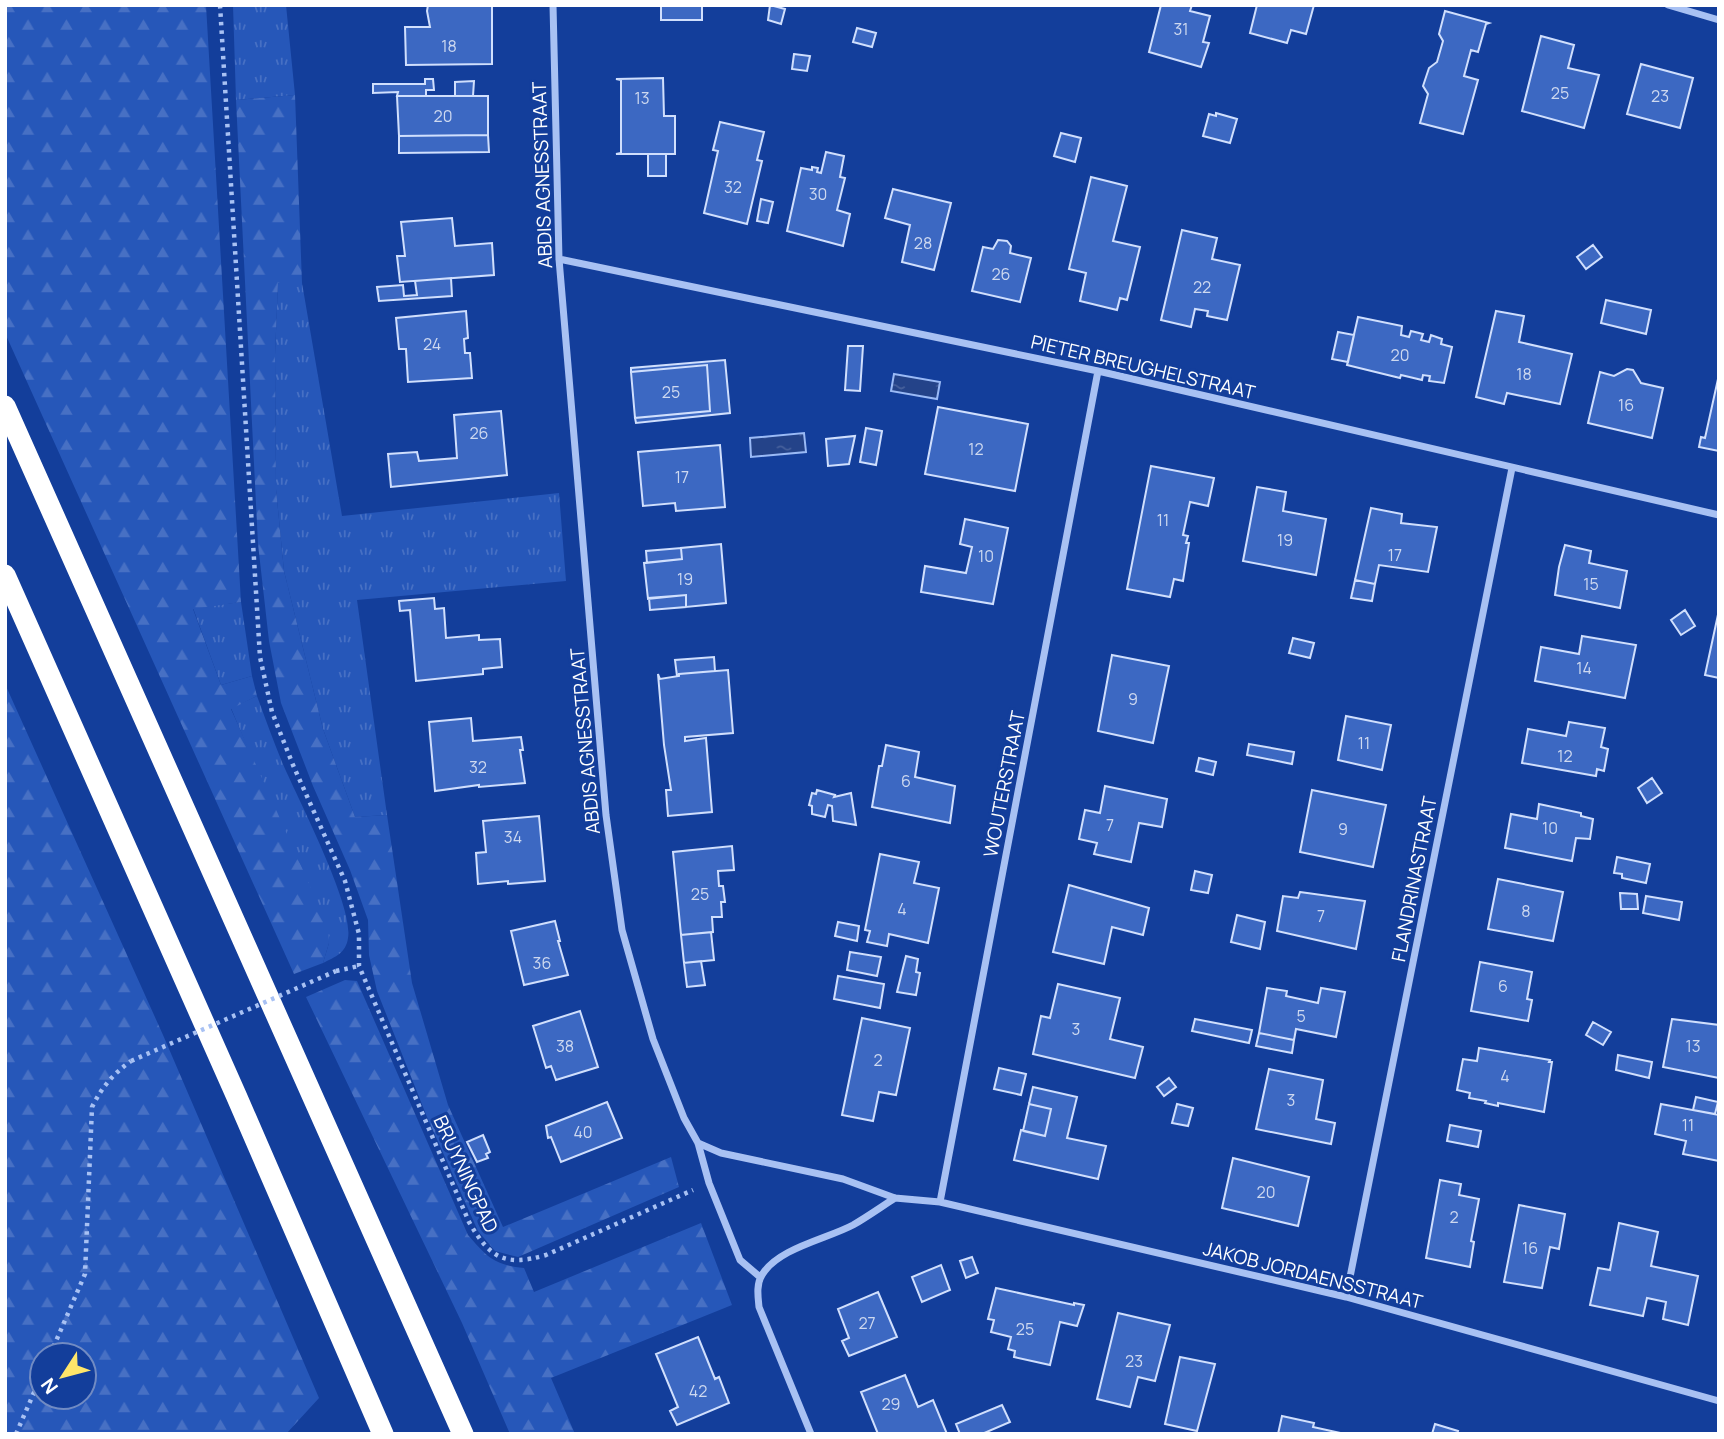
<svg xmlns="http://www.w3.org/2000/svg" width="1724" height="1439" viewBox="0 0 1724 1439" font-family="Manrope,sans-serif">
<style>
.grass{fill:url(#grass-tufts)}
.forest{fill:url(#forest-firs);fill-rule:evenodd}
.water{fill:url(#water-ripples);stroke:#9abaf6;stroke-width:2}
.building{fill:#3c68c2;stroke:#d0dffd;stroke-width:2}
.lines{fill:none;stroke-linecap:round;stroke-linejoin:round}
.path{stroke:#a8c1f3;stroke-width:4.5;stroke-dasharray:3.5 5;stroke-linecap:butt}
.street{stroke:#a8c1f3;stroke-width:7}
.highway{stroke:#fff;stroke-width:21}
.path-bridge{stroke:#a8c1f3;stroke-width:4.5;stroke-dasharray:3.5 5;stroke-linecap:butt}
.labels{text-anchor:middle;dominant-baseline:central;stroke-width:6;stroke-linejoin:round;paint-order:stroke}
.number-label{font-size:16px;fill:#ced9f0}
.street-label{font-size:19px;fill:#fff;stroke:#133e9b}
</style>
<defs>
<pattern id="grass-tufts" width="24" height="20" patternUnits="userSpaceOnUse" patternTransform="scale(1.75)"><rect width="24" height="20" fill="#2657b9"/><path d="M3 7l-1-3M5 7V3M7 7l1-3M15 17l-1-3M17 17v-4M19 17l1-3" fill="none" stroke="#4770c4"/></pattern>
<pattern id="forest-firs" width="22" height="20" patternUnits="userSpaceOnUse" patternTransform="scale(1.75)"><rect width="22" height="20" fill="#2657b9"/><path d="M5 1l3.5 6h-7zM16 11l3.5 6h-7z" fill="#4770c4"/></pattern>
<pattern id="water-ripples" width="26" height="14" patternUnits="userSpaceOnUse" patternTransform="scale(1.75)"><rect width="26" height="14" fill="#244389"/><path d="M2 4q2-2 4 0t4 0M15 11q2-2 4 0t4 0" fill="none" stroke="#455f9b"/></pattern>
</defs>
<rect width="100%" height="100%" fill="#133e9b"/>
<path class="grass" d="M233 5H286L295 95 236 100Z
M278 283H302L342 516 559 493 566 581 357 600 387 815 355 817 323 729 284 571 276 489 275 355Z
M241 602 252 676 221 685 193 608Z
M257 696C265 718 273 740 282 762 297 797 354 906 348 938 346 953 335 957 323 963L329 943 231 708Z"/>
<path class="forest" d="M5 5H206L241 602 193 609 221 685 252 676 257 696 231 709 328 926 329 943 323 963 294 974 5 333Z
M295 95 302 283H278L275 355 276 489 284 571 323 729 355 817 387 815 412 983 448 1105 503 1227 671 1157 679 1187 518 1257 495 1251 478 1231 427 1117 377 991 369 955 368 920 350 870 313 786 281 703 269 641 258 544 236 100Z
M5 684 163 1035 319 1398 286 1434H5ZM42 1355H84V1397H42Z
M345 980 357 981 468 1235C487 1257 494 1265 524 1268L534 1292 701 1223 732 1305 551 1378 575 1434H510L462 1323 306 997Z"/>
<path class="water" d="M894 374 940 382 937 399 891 391Z
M804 433 806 452 751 457 750 438Z"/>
<path class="building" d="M428 5H492V64L406 65 405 27H430L427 11Z
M661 5H702V20H661Z
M770 5 785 9 781 24 768 20Z
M1161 5H1192L1190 11 1210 16 1203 42 1209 43 1201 67 1149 52Z
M1257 5H1314L1306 34 1291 30 1287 43 1250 33Z
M1445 11 1489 23 1486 24 1478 52 1471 50 1464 76 1478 80 1463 134 1420 123 1428 94 1423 86 1429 68 1437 62 1443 41 1439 34Z
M857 28 876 33 872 47 853 42Z
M1541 36 1574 45 1568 68 1599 75 1584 128 1522 111Z
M794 54 810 56 807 71 792 69Z
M1641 64 1693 78 1680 128 1627 114Z
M663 78 664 116H675V154H616L621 153V80L616 79Z
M425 79H433L434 90H426V96H397L398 92 373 93V84H425Z
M474 81 473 96H455V82Z
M397 96H488V135L399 136Z
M1216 113 1237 119 1230 143 1203 136 1209 114 1216 116Z
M720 122 764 132 757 160 762 161 747 224 704 213 718 151 713 150Z
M1061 133 1081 138 1075 162 1054 156Z
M488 135 489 152 399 153V136Z
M826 152 844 156 840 177 845 178 837 210 850 214 843 246 787 231 801 168 812 170V167L818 168 817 172 821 173Z
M648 154H666V176H648Z
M1091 177 1127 186 1113 241 1140 247 1127 300 1120 298 1117 310 1080 301 1086 273 1069 269Z
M893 189 951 203 934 270 902 262 910 225 885 218Z
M761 199 773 202 768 223 757 221Z
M452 218 455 246 492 243 494 275 400 282 397 256H405L401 222Z
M1182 230 1217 238 1212 259 1240 265 1227 320 1207 316 1208 311 1195 309 1191 327 1161 320Z
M998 240 1007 241 1011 246 1010 253 1031 258 1020 302 972 291 983 247 993 249Z
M1593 245 1602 257 1586 269 1577 257Z
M451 278 452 296 379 301 377 287 403 285 404 296 417 295 415 281Z
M1606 300 1651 310 1646 334 1601 323Z
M466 311 468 338 464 339 465 353H470L472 378 408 382 406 349H399L396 318Z
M1496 311 1524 316 1519 342 1572 354 1560 404 1507 393 1504 404 1476 397Z
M1358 317 1402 326 1401 335 1409 337 1411 331 1423 334 1421 340 1429 342 1431 335 1442 339 1441 344 1452 347 1444 383 1429 381 1430 376 1423 375 1422 380 1401 375 1400 378 1347 365Z
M1338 332 1354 335 1348 362 1332 359Z
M848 346H863L860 391 845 390Z
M725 360 730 413 636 423 635 418 710 411 707 365 631 372V368Z
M707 365 710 411 635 418 631 372Z
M1627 369 1633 370 1641 383 1663 388 1652 438 1588 423 1600 372 1614 376Z
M1718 379 1719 380V451L1699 447 1701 437 1705 438Z
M938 407 1028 424 1015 491 925 474Z
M501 411 507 475 391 487 388 454 417 452 419 461 457 458 454 415Z
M866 428 882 431 876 465 860 462Z
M855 436 849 464 828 466 826 439Z
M720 445 725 507 676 511 675 503 643 506 638 452Z
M1151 466 1214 478 1208 506 1190 502 1183 535 1188 536 1186 543H1189L1183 581 1174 579 1170 597 1127 589Z
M1257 487 1286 492 1283 511 1326 519 1316 575 1243 561Z
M1371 508 1402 514 1401 523 1437 527 1428 572 1379 565 1375 584 1355 580Z
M965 519 1008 528 993 604 921 592 925 566 966 573 972 547 960 544Z
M721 544 726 603 686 607V595L648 599 644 563 682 559 681 548Z
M1565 545 1591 551 1589 563 1627 571 1620 608 1555 595 1559 567Z
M681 548 682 559 647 563 646 551Z
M1355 580 1375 584 1372 601 1351 598Z
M686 595V607L650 610 649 598Z
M434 598 435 609 444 608 446 638 479 635V640L500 639 502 667 483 669V674L416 681 410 610 400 611 399 601Z
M1685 610 1695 626 1681 635 1671 620Z
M1719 610V678L1705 675Z
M1582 636 1636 645 1625 698 1535 681 1541 647 1579 654Z
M1293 638 1314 643 1310 658 1289 653Z
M1112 655 1169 666 1153 743 1098 731Z
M714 657 715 671 679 674 677 676 675 660Z
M728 670 733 733 685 737V741L706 738 712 812 668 816 666 790H671L664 745 658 674 660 679 679 676V674Z
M1346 716 1391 725 1382 770 1338 760Z
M471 718 473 741 521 737 523 750H520L525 783 479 787V785L435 791 429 722Z
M1569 722 1605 728 1601 747 1608 749 1604 771 1597 769 1596 776 1522 763 1528 729 1566 736Z
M1249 744 1294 752 1292 764 1247 755Z
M886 745 919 752 915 777 955 786 950 823 872 807 879 766H882Z
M1199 758 1216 762 1213 775 1196 771Z
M1652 778 1662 793 1647 803 1638 788Z
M1105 786 1167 799 1162 827 1139 823 1131 862 1094 854 1097 843 1079 839 1085 810 1100 813Z
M817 790 835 795 834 797 851 793 856 825 833 821 832 806 828 805 825 817 812 814V806L809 805 812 793 816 794Z
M1312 790 1386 805 1373 867 1300 852Z
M1539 804 1581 813V816L1593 819 1590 839 1576 838 1572 861 1505 848 1511 814 1537 819Z
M539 816 545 881 508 884V881L478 884 476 853 486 852 483 821Z
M732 846 734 870 718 871 719 886H723L725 902H721L722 917H712L713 932 681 935 673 852Z
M880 854 919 862 914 883 939 888 928 943 889 934 887 946 867 942 870 931 865 930Z
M1617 857 1650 864 1646 883 1622 878V874L1614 873Z
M1195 871 1212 875 1208 893 1191 890Z
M1498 879 1563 892 1553 941 1488 929Z
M1069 885 1149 908 1143 935 1112 927 1104 964 1053 952Z
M1300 892 1365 901 1356 949 1277 931 1283 896 1298 898Z
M1620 893 1637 894 1638 909H1621Z
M1646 896 1682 902 1679 920 1643 913Z
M1237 915 1265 922 1260 949 1231 942Z
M555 921 560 941H558L568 975 524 985 511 931Z
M838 922 859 926 857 941 835 936Z
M711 932 714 960 684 963 681 935Z
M850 952 881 957 877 976 847 970Z
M906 956 918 959 916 972 920 973 916 995 897 992Z
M701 961 705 985 687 987 684 963Z
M1480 962 1532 972 1527 999 1532 1000 1528 1021 1471 1011Z
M838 976 884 984 880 1008 834 999Z
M1058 984 1120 998 1110 1039 1143 1047 1135 1078 1033 1054 1041 1016 1050 1018Z
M1267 988 1287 991 1286 996 1318 1003 1321 988 1345 992 1336 1037 1296 1029 1294 1040 1259 1033Z
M580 1011 598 1067 556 1080 551 1066 546 1068 533 1026Z
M862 1018 910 1028 896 1095 879 1092 873 1121 842 1115Z
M1195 1019 1252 1030 1249 1043 1192 1031Z
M1672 1019 1719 1025V1078L1663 1067Z
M1593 1022 1611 1032 1603 1045 1586 1035Z
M1259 1033 1294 1040 1292 1053 1256 1046Z
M1479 1048 1550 1060 1549 1062H1552L1544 1112 1498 1103V1106L1485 1103 1486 1101 1469 1098 1470 1093 1457 1090 1463 1059 1477 1061Z
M1618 1055 1652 1062 1649 1078 1616 1070Z
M999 1068 1026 1074 1021 1095 994 1089Z
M1269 1069 1323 1080 1316 1119 1335 1123 1331 1144 1256 1129Z
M1169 1078 1176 1087 1164 1096 1157 1087Z
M1033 1087 1077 1097 1067 1138 1106 1146 1098 1179 1014 1160 1021 1130 1045 1136 1051 1109 1029 1104Z
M1696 1097 1718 1102 1715 1114 1693 1110Z
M607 1102 622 1138 561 1162 551 1137 548 1138 546 1126Z
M1029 1104 1051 1109 1045 1136 1023 1131Z
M1177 1104 1193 1108 1188 1126 1172 1123Z
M1661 1104 1719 1115V1161L1683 1154 1686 1141 1655 1134Z
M1450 1125 1481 1131 1478 1147 1447 1141Z
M483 1135 490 1152 486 1154 488 1158 477 1162 467 1142Z
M1233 1158 1309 1177 1298 1226 1222 1208Z
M1440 1180 1461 1184 1459 1195 1479 1199 1471 1241 1474 1242 1470 1267 1426 1258Z
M1519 1205 1565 1214 1559 1249 1550 1247 1542 1288 1504 1282Z
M1619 1223 1658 1232 1651 1266 1698 1276 1688 1325 1663 1319 1666 1302 1647 1298 1643 1316 1590 1305 1598 1268 1610 1270Z
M972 1257 978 1273 966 1278 960 1261Z
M941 1265 950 1290 922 1302 912 1277Z
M996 1288 1074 1305V1303L1084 1305 1077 1326 1060 1322 1050 1365 1014 1357 1015 1351 1008 1349 1011 1337 991 1332 994 1320 988 1319Z
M878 1292 897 1337 849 1356 842 1341 849 1338 838 1309Z
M1118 1313 1170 1325 1155 1381 1138 1377 1130 1407 1097 1399Z
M698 1337 715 1379 719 1377 729 1403 677 1425 670 1411 678 1407 656 1354Z
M1180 1357 1215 1364 1197 1431 1165 1424Z
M905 1375 918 1407 933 1400 947 1434H878L861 1392Z
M1002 1405 1010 1422 982 1434H960L956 1424Z
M1282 1416 1314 1423 1313 1427 1345 1434H1278Z
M1435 1424 1458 1431 1457 1434H1432Z"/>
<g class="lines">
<path class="path" d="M220 5 260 657 272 712 293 765 345 881 359 934V966L469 1222C490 1258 504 1267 546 1255L693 1190
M336 971 359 966
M50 1355 85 1274 92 1107C102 1087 113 1074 131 1061
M16 1434 42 1374"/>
<path class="street" d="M553 5 559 259 606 815 622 930 653 1039 684 1118 698 1143 709 1183 740 1260 760 1277
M1668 5 1719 20
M559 259 1098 371 1719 515
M698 1143 721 1153 843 1179 895 1198 940 1202 1346 1297 1719 1401
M940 1202 1098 371
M1346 1297 1512 468
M811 1434 759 1307C758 1297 756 1284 762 1275 778 1248 827 1239 853 1225 867 1217 881 1207 895 1198"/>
<path class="highway" d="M5 406 463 1434
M5 575 236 1095 383 1434"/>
<path class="path-bridge" d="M131 1061 336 971"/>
</g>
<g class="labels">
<g class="number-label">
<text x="1181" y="29">31</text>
<text x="449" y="46">18</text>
<text x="1560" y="93">25</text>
<text x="1660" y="96">23</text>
<text x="642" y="98">13</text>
<text x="443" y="116">20</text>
<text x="733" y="187">32</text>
<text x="818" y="194">30</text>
<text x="923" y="243">28</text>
<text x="1001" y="274">26</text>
<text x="1202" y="287">22</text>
<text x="432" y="344">24</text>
<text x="1400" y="355">20</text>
<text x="1524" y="374">18</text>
<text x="671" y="392">25</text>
<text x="1626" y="405">16</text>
<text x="479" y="433">26</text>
<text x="976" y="449">12</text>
<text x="682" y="477">17</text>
<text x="1163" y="520">11</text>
<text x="1285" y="540">19</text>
<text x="1395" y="555">17</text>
<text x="986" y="556">10</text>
<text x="685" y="579">19</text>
<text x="1591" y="584">15</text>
<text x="1584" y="668">14</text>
<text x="1133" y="699">9</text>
<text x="1364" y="743">11</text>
<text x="1565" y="756">12</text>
<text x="478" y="767">32</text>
<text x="906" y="781">6</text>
<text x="1110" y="825">7</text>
<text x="1550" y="828">10</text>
<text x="1343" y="829">9</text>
<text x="513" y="837">34</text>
<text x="700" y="894">25</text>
<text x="902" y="909">4</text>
<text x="1526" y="911">8</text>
<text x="1321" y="916">7</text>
<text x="542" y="963">36</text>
<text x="1503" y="986">6</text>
<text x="1301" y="1016">5</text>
<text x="1076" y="1029">3</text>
<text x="565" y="1046">38</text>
<text x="1693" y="1046">13</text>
<text x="878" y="1060">2</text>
<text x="1505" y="1076">4</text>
<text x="1291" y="1100">3</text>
<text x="1688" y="1125">11</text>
<text x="583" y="1132">40</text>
<text x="1266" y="1192">20</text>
<text x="1454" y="1217">2</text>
<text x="1530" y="1248">16</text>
<text x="867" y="1323">27</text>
<text x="1025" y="1329">25</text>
<text x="1134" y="1361">23</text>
<text x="698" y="1391">42</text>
<text x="891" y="1404">29</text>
</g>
<g class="street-label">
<text transform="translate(542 175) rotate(-92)">ABDIS AGNESSTRAAT</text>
<text transform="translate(1143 367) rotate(13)">PIETER BREUGHELSTRAAT</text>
<text transform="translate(585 741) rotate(-95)">ABDIS AGNESSTRAAT</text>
<text transform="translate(1004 784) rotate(-79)">WOUTERSTRAAT</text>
<text transform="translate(1414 879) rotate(-79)">FLANDRINASTRAAT</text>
<text transform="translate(466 1174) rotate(65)">BRUYNINGPAD</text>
<text transform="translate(1313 1275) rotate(14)">JAKOB JORDAENSSTRAAT</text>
</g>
</g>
<rect width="1724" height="1439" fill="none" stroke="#ffffff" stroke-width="14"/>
<g transform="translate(63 1376) rotate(234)"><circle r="33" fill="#133e9b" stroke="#718bc3" stroke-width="2"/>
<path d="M0-5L12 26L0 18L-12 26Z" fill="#ffe66a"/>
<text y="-10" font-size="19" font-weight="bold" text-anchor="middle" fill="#ffffff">N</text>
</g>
</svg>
